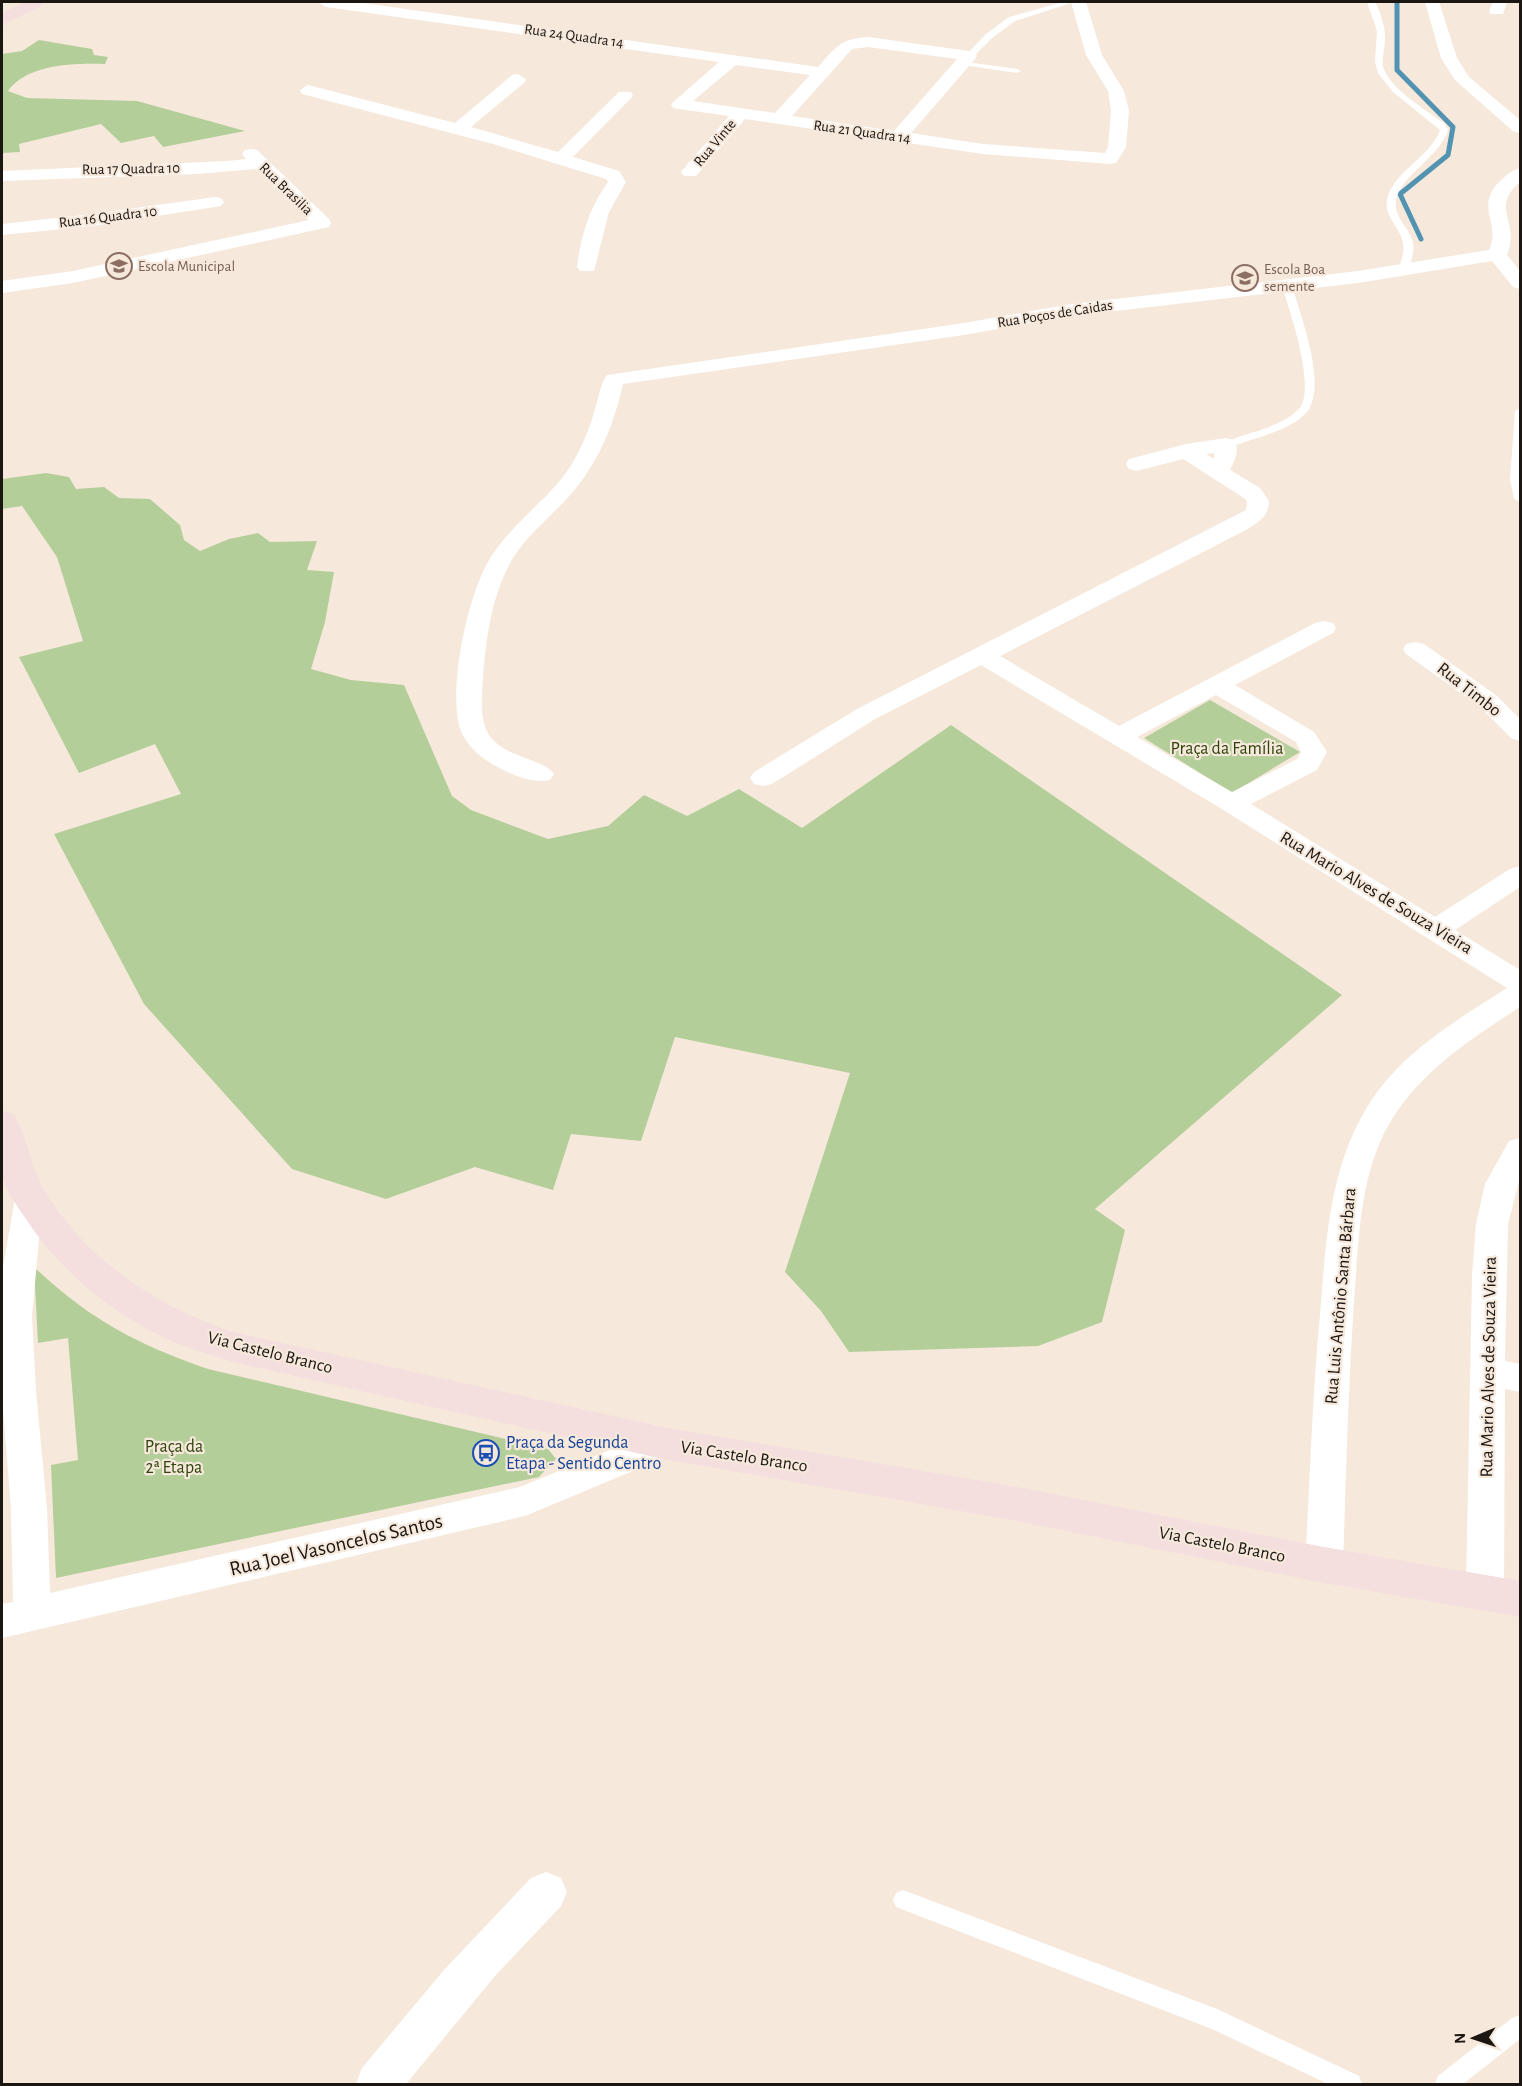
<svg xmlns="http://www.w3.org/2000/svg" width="1522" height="2086" viewBox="0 0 1522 2086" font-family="'Alegreya Sans',sans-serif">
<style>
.green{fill:#b4ce9a}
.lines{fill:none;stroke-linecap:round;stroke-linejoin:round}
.stream{stroke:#5393b2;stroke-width:5}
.service{fill:#fff;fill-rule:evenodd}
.minor{fill:#fff;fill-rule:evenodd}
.secondary{fill:#f5dede;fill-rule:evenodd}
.labels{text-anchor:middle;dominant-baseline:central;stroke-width:4.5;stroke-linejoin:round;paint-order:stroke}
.far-street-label{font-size:15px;fill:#1b1612;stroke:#f6e9dc}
.far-education-label{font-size:15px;fill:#785e54;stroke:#f6e9dc;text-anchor:start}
.street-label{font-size:18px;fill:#1b1612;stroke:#f6e9dc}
.park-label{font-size:18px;fill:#2e440b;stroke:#f6e9dc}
.transit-label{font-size:18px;fill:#164399;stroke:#f6e9dc;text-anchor:start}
.near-street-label{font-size:21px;fill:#1b1612;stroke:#f6e9dc}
</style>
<rect width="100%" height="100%" fill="#f6e9dc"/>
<path class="green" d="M39 40 92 49 94 55 108 57 105 64C74 63 27 64 8 91L27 98 137 101 245 131 163 147 154 136 121 143 101 124 19 144 20 152 2 153V54L22 51Z
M46 473 69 477 76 489 104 487 119 498 150 499 180 525 184 540 200 551 229 539 258 533 270 542 317 541 307 570 334 572 325 622 311 669 351 680 404 685 452 796 471 810 548 839 608 826 644 795 687 816 739 789 802 828 951 725 1342 995 1095 1209 1125 1230 1102 1322 1038 1346 849 1352 821 1311 785 1272 850 1073 675 1037 641 1141 571 1134 553 1190 475 1167 386 1199 292 1169 144 1004 54 834 181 794 155 744 79 773 19 657 83 641 57 557 22 506 2 509V479Z
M1210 700 1300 752 1232 793 1144 738Z
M34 1267C89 1319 136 1344 208 1369L548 1449 556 1459 539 1477 56 1578 51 1465 78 1460 68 1338 38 1343Z"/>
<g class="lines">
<path class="stream" d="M1397 2V70L1453 127 1448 155 1400 194 1421 239"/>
<path class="service" d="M1063 2H1074L1015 21 992 38 972 58 965 56 986 34 1009 17Z
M1367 2H1375C1381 14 1386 28 1385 42 1384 50 1382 58 1383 66 1388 88 1426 110 1444 123L1448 130C1439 158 1401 175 1396 200 1393 217 1410 228 1413 243 1415 252 1411 261 1408 270L1403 273 1398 270C1401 261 1405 252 1403 243 1401 228 1384 217 1387 200 1393 171 1430 158 1440 130L1393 92 1378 73 1375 62 1377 31Z
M960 61 1017 69 1021 71 1017 73 963 65H960Z
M1287 282 1292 285C1300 316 1332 394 1302 417 1282 433 1254 438 1230 447H1222V443C1246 433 1279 428 1298 410 1318 390 1289 310 1282 285Z
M1520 408V502L1514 499 1510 479 1515 411Z
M903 1890 1217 2009 1359 2076 1362 2084H1328L1212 2029 896 1907 893 1900 896 1893Z
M1520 2015V2039L1463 2084H1435L1438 2076 1512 2018Z"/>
<path class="minor" d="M318 2H356L818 67C836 47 840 39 868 37L969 51 975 53 977 56 975 59 911 133 983 144 1105 153 1108 147 1111 111 1108 91 1086 55 1071 2H1086L1102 55 1124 91 1129 111 1126 147 1116 163 1110 164 983 154 745 119 696 176H684L681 172 729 116 679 109 673 108 671 104 719 62 326 7ZM868 47 957 59 894 131 792 116 852 49ZM736 65 810 75 775 113 693 101Z
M1425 2H1439L1457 58 1469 77 1520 120V133L1514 132 1455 80 1441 58Z
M1493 2H1507L1503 14H1491L1489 11Z
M518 74 526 79 524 83 471 127 558 152 619 92H631L633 96 573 157 619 171 626 182 609 212 594 271H580L577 267C581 236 589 208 608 182L606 179 493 144 302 94 300 90 308 85 455 123 512 75Z
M251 149 257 150 329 219 331 223 329 227 73 283 2 293V281L73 271 309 220 256 169 196 174 2 181V171L228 161 246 159 242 154 245 150Z
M1520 168V182C1489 209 1521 221 1507 255L1520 271V289L1513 287 1492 261 1358 283 1072 316 964 335 623 384C614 424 599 462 571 494 552 516 528 534 513 558 492 593 486 638 483 677 482 695 479 719 489 735 504 758 543 758 554 774L550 780C530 785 503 771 486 760 474 752 462 739 459 725 449 684 468 592 491 557 513 522 550 499 572 464 582 447 590 428 595 409 599 398 600 384 607 375L964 323 1072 304 1358 271 1489 250C1502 223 1473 206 1501 180 1507 175 1512 170 1520 168Z
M215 197 221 198 224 202 221 206 93 226 2 235V224L93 214Z
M1226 438 1234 440C1240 450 1235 460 1230 470L1260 488 1269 501C1268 517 1261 520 1248 529L1000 656 1119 726 1315 623 1324 621 1333 623 1336 628 1333 633 1235 685 1314 732 1327 752 1317 770 1251 804 1435 917 1510 869 1520 866V887L1455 930 1520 970V1007C1474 1037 1425 1068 1394 1116 1359 1169 1359 1240 1354 1301 1348 1389 1346 1477 1343 1565L1337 1576 1324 1581 1311 1576 1305 1565C1310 1482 1312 1398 1320 1315 1326 1241 1329 1165 1371 1101 1404 1051 1457 1020 1507 988L1222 809 981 665 875 719 772 784 763 786 754 784 750 778 754 772 857 709 1246 510 1247 501 1244 498 1183 459 1137 471 1129 469 1126 464 1129 459 1186 444ZM1214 453V459L1206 454ZM1216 695 1296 742 1301 752 1297 759 1232 792 1137 737Z
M1415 642 1424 644 1497 696 1520 719V741L1511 738 1479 706 1406 654 1403 649 1406 644Z
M1520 1138V1177L1508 1224 1505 1361 1520 1364V1392L1505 1389 1504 1591 1498 1603 1485 1607 1472 1603 1466 1591 1472 1276 1476 1224 1485 1184 1509 1141Z
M31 1187 42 1191 47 1199 39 1239 32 1316 36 1391 47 1509 50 1593 520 1487 663 1428 676 1433 681 1443 676 1453 525 1516 2 1638V1604L13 1602 11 1509 2 1397V1272L15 1199 20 1191Z
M546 1872 561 1878 567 1892 561 1906 495 1976 406 2084H356L362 2068 444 1970 531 1878Z"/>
<path class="secondary" d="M24 2H45L42 6 2 25V13Z
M2 1111 14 1114C28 1138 30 1167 45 1191 85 1259 159 1308 233 1332L663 1427 1012 1486 1324 1547 1520 1581V1617L1324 1583 1012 1520 663 1459 233 1362C213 1355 192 1350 172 1341 115 1316 60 1272 26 1219 17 1206 5 1190 2 1175 0 1161 0 1124 2 1111Z"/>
</g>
<defs>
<symbol id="school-ring" viewBox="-11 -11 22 22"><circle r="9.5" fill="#f6e9dc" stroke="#8d6e63" stroke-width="1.5"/><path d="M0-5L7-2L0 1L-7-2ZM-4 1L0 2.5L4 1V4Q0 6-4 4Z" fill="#8d6e63"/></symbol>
<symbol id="bus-ring" viewBox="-11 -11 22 22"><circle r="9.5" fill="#f6e9dc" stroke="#1a4fb4" stroke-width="1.5"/><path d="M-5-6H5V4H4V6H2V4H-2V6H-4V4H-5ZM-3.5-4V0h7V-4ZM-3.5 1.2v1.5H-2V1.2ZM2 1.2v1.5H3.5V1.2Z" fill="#1a4fb4"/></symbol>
</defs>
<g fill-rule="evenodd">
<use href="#school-ring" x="104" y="251" width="30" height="30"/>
<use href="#school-ring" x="1230" y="263" width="30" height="30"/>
<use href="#bus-ring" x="471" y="1438" width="30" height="30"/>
</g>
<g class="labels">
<g class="far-street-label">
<text transform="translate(574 36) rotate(8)">Rua 24 Quadra 14</text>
<text transform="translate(862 132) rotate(8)">Rua 21 Quadra 14</text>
<text transform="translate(715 143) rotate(-50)">Rua Vinte</text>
<text transform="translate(131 169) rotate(-1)">Rua 17 Quadra 10</text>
<text transform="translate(286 189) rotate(44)">Rua Brasilia</text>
<text transform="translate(108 217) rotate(-7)">Rua 16 Quadra 10</text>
<text transform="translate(1055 314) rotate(-9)">Rua Poços de Caidas</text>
</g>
<g class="far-education-label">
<text x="138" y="266">Escola Municipal</text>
<text x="1264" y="269">Escola Boa<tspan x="1264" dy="17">semente</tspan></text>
</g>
<g class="street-label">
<text transform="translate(1469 690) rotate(38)">Rua Timbo</text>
<text transform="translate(1376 893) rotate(31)">Rua Mario Alves de Souza Vieira</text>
<text transform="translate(1341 1296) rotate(-85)">Rua Luis Antônio Santa Bárbara</text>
<text transform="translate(270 1353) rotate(14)">Via Castelo Branco</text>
<text transform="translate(1489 1367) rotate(-89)">Rua Mario Alves de Souza Vieira</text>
<text transform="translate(744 1457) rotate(9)">Via Castelo Branco</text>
<text transform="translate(1222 1545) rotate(11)">Via Castelo Branco</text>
</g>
<g class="park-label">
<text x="1227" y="749">Praça da Família</text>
<text x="174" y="1447">Praça da<tspan x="174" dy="21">2ª Etapa</tspan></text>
</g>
<g class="transit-label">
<text x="506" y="1443">Praça da Segunda<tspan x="506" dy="21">Etapa - Sentido Centro</tspan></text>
</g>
<g class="near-street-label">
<text transform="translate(336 1545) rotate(-13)">Rua Joel Vasoncelos Santos</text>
</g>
</g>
<rect width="1522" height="2086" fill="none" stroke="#1b1612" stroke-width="6"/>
<g transform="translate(1474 2038) rotate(268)" stroke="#f6e9dc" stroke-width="4.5" paint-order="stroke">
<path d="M0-4.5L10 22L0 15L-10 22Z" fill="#1b1612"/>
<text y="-9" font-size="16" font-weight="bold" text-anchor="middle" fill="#1b1612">N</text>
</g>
</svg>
